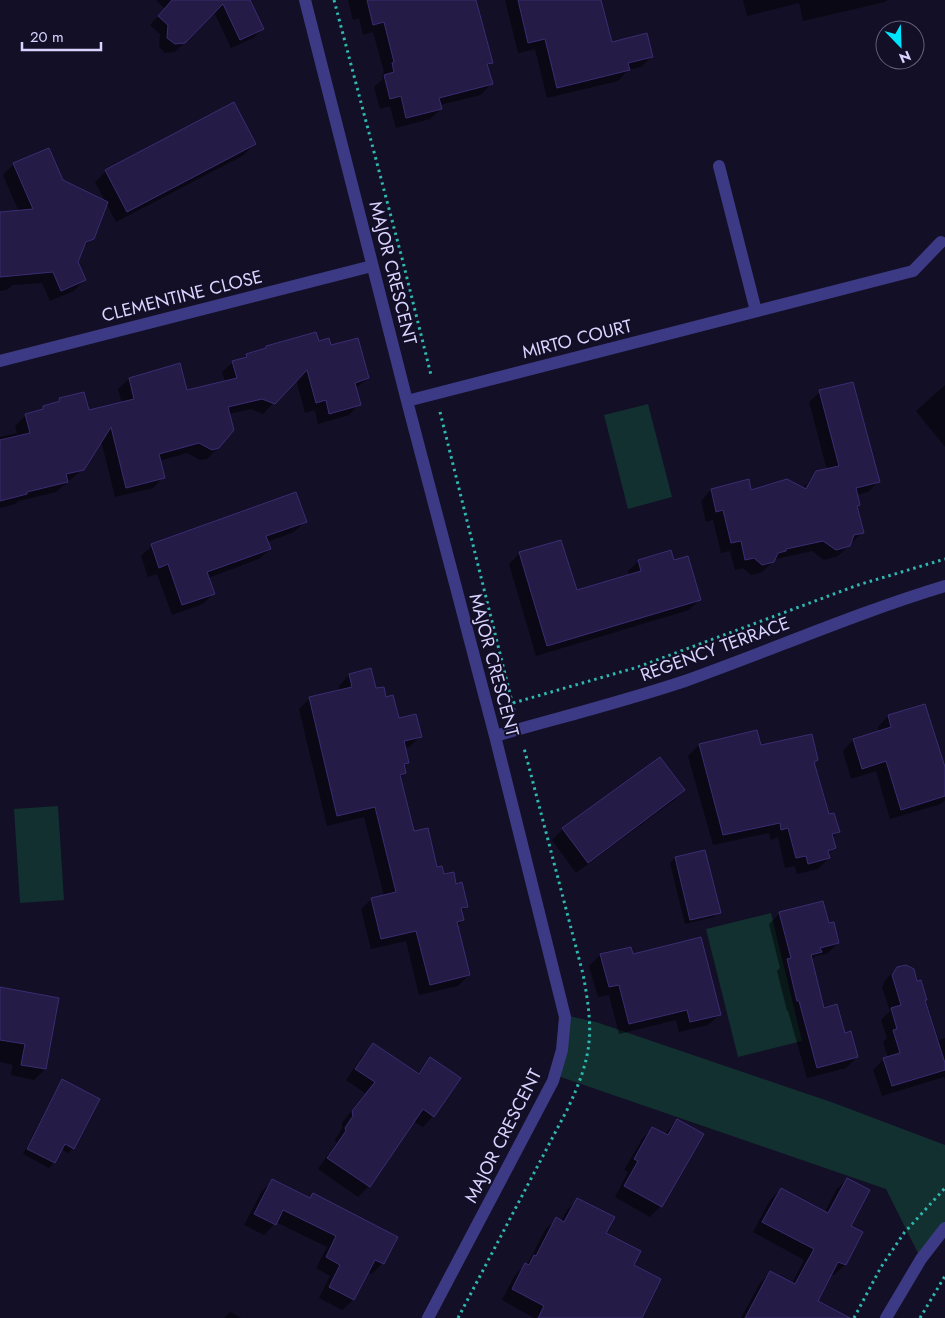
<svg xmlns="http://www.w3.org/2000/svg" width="945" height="1318" viewBox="0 0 945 1318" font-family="Jost,sans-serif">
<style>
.green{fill:#12302f}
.shadow{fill:#0007;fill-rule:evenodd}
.building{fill:#241b47;stroke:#3b2d73}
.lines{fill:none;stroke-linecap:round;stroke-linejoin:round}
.path{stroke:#2fb8b0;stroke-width:3;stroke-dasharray:2.5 4;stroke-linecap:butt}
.service{stroke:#3d3a85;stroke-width:12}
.minor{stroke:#3d3a85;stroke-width:12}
.labels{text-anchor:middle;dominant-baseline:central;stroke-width:4;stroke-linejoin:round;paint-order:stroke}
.street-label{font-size:18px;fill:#d9d4ff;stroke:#130f26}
</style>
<rect width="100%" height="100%" fill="#130f26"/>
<path class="green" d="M648 404 672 497 628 509 604 415Z
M58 806 64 900 20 903 14 809Z
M771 913 802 1041 738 1057 706 929Z
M564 1015 596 1022 834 1103 945 1145V1228L921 1259 886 1189 555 1075Z"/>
<path class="shadow" d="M156 0H249L262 29 253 38 231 48 214 12 175 52 165 53 159 47 160 34 150 25 165 9Z
M348 0H473L492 62 487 67 491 84 481 95 440 105 441 109 430 119 396 128 390 106 380 109 374 87 383 79 382 75 384 72 373 32 363 35 359 18 353 20Z
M505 0H600L611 44 652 56 641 67 628 70 618 81 547 98 535 49 518 53Z
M743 0H887L885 2 803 21 799 3 747 16Z
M254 144 244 155 116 222 106 203 93 238 81 249 76 262 84 280 74 291 50 301 42 283 12 285 7 290 0 291V213L19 212 3 175 14 164 62 181 106 203 95 182 106 171Z
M318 342 330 347 368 378 355 389 359 404 349 415 318 424 315 410 305 413 296 379 263 414 251 409 229 414 218 448 207 459 200 460 187 453 159 461 163 477 153 488 115 497 101 440 83 469 56 492 19 501 15 504 0 508V437L17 433 15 426 26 415 38 412 43 407 56 403 60 400 88 412 122 404 118 389 129 379 186 392 225 382 222 372 233 362 242 359 247 355Z
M945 385V447L916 411Z
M820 392 879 481 868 492 856 495 859 505 856 508 863 532 838 556 824 560 812 551 776 559 762 572 751 575 743 568 735 570 730 551 721 553 713 520 706 522 701 501 711 490 751 492 802 489 816 473 827 470 809 402ZM809 480H812L804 495 802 494Z
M305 522 294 532 267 542 270 549 259 559 208 578 214 593 203 604 172 615 157 574 148 577 141 556 152 546Z
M520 553 576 592 629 576 628 571 639 561H673L699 600 689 610 536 656 509 564Z
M349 675 375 690 385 698 398 719 420 737 409 747 405 748 408 762 403 767 405 773 400 778 413 833 436 868 443 876 455 885 467 906 461 912 463 920 457 926 469 975 458 986 419 995 406 941 371 949 361 909 372 899 384 896 364 817 327 826 299 709 309 699 340 691 339 686Z
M888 716 945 771V800L941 804 890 819 876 771 851 779 843 751 853 740 879 732 878 727Z
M756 732 760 747 817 760 813 763 828 815 838 832 832 838 834 848 828 855 829 858 818 869 797 874 795 866 785 868 778 837 771 840 769 833 713 845 688 756 699 745Z
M684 790 673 801 576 873 552 840 563 829Z
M675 858 719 912 714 917 685 924 670 863Z
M780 913 828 925 838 943 827 954 815 956 811 961 823 1010 844 1034 857 1057 846 1068 807 1078 788 1011H787L777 971 780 968 769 924Z
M630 949 632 955 719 1015 708 1025 679 1032 676 1020 619 1034 609 995 598 997 589 966 600 955Z
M897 968 917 983 920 982 939 1040 945 1038V1080L944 1077 882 1096 873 1070 884 1059 888 1058 883 1042 887 1038 881 1020 890 1011 882 987 886 979Z
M0 988 58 999 45 1069 34 1080 11 1075 13 1065 0 1062Z
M373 1044 417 1074 430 1059 433 1116 423 1127 413 1121 369 1186 358 1197 318 1169 336 1143 335 1140 342 1128V1123L365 1093 346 1080 363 1055Z
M63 1081 73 1148 68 1153 61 1149 54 1163 49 1168 23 1154 58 1086Z
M677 1120 661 1206 650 1217 615 1197 628 1172 624 1170 642 1139 653 1128 664 1135Z
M847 1179 849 1226 861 1232 845 1265 834 1275 831 1274 816 1301 818 1318H741L760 1283 771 1272 792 1284 804 1260 753 1232 770 1200 781 1189 825 1212 836 1190Z
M273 1181 309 1199 313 1195 383 1263 372 1274 367 1272 353 1300 342 1310 319 1298 330 1276 316 1268 327 1247 276 1222 264 1235 244 1225 262 1191Z
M578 1199 632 1266 640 1318H534L502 1300 515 1275 528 1263 545 1230 556 1219 561 1221 567 1210Z
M230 1312 241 1318H224Z"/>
<path class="building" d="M172 0H250L264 29 240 40 223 4 185 43 175 44 167 38 168 25 158 16Z
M367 0H476L493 63 487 64 493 84 439 98 442 109 406 118 401 96 390 99 384 75 394 72 392 63 394 62 384 22 373 25Z
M518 0H601L612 42 647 33 653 57 628 63 630 70 557 88 545 39 528 43Z
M234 102 256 144 127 212 105 170Z
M49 148 63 180 108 202 94 239 86 242 78 262 86 280 61 291 53 272 0 277V212L33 209 13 163Z
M316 332 319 341 329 338 331 345 358 338 369 378 355 383 361 405 329 414 326 400 316 403 307 370 275 404 262 399 228 407 234 430 219 448 212 450 199 443 159 454 165 478 126 488 111 427 84 470 66 474 68 482 27 492V494L0 501V440L30 433 25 414 43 409V406L60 401 59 398 84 392 89 410 134 399 129 378 180 363 187 390 237 378 232 361 247 357 246 354 266 348V346Z
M853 382 880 482 856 488 860 505 857 506 864 533 854 535 850 546 836 550 823 541 786 549V551L778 553 774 562 762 565 754 558 745 560 741 541 731 543 723 510 716 512 711 489 749 479 751 490 787 479 806 489 816 471 839 466 819 390Z
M296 492 307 522 266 536 271 549 207 572 215 594 182 605 168 564 159 568 151 544Z
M561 540 577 590 641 571 638 560 671 550 674 560 688 556 701 600 547 646 519 552Z
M371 668 376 688 384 687 386 697 393 695 399 718 416 714 422 737 404 741 409 763 404 764 406 773 400 775 414 831 428 828 437 867 442 866 444 874 454 872 456 884 462 882 468 907 461 908 464 920 457 922 470 975 430 985 416 931 381 939 371 898 396 892 375 807 337 816 309 697 352 687 349 674Z
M925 704 945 767V796L901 810 886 761 862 769 853 739 891 727 888 715Z
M757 730 761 745 812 734 818 760 814 762 829 814 834 813 840 832 832 834 836 848 828 851 830 858 808 864 806 856 796 858 788 828 781 830 780 823 723 835 699 744Z
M660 757 685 790 588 863 562 828Z
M705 850 721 913 690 920 675 857Z
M823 901 829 923 834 922 839 943 820 948 822 952 811 955 824 1008 837 1004 845 1033 851 1031 858 1057 817 1068 799 1001H797L787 959 791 958 779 912Z
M701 937 721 1015 690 1022 687 1010 629 1024 619 985 609 987 600 954 631 947 633 954Z
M906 965 914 969 917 981 921 980 927 1000H925L945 1063V1070L892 1086 883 1058 900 1053 893 1030 897 1029 891 1008 901 1005 892 975 897 967Z
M0 987 59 998 46 1069 21 1065 25 1044 0 1040Z
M373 1043 419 1074 430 1057 461 1078 434 1117 423 1109 370 1187 327 1158 346 1131 345 1128 353 1116 352 1111 375 1082 355 1069Z
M62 1079 100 1099 74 1149 65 1144 55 1163 27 1149Z
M677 1119 704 1134 662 1207 624 1186 638 1161 634 1159 652 1127 668 1135Z
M847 1178 870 1190 851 1226 863 1232 846 1265 838 1262 818 1301 850 1318H745L770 1271 795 1284 814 1249 762 1222 781 1188 828 1213Z
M272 1179 310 1198 313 1193 398 1237 384 1264 375 1260 354 1300 329 1287 340 1265 326 1257 336 1236 283 1210 276 1225 254 1214Z
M577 1198 615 1217 606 1233 641 1251 634 1265 661 1279 642 1318H538L544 1306 512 1289 525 1263 529 1265 534 1255 536 1256 556 1217 564 1222Z"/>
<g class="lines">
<path class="path" d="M334 0 403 262 431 375
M440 412 514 710
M513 703 638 667 858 585 945 559
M458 1318 567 1110C593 1055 594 1033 583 974L524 748
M854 1318 881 1267 904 1233 945 1188
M920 1318 945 1276"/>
<path class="service" d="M719 166 756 311"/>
<path class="minor" d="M305 0 407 401 495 736 565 1017 562 1050 553 1081 428 1318
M0 361 372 266
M407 401 913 271 941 242
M495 736C558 718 622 702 685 681 772 650 856 613 945 586
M886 1318 921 1259 945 1228"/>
</g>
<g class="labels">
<g class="street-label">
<text transform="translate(393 273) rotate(76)">MAJOR CRESCENT</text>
<text transform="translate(182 296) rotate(-14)">CLEMENTINE CLOSE</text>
<text transform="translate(577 339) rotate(-14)">MIRTO COURT</text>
<text transform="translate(715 649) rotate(-20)">REGENCY TERRACE</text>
<text transform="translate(494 665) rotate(75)">MAJOR CRESCENT</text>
<text transform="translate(503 1136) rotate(-63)">MAJOR CRESCENT</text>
</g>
</g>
<g transform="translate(900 45) rotate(157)"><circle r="24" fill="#130f26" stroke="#625e7d"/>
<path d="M0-4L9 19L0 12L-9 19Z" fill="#00e5ff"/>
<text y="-8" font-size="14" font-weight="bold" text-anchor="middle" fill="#d9d4ff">N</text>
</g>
<path d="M22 42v8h79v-8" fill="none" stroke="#d9d4ff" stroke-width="2.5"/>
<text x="30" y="42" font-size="15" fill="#d9d4ff" stroke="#130f26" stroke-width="4" paint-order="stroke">20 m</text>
</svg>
